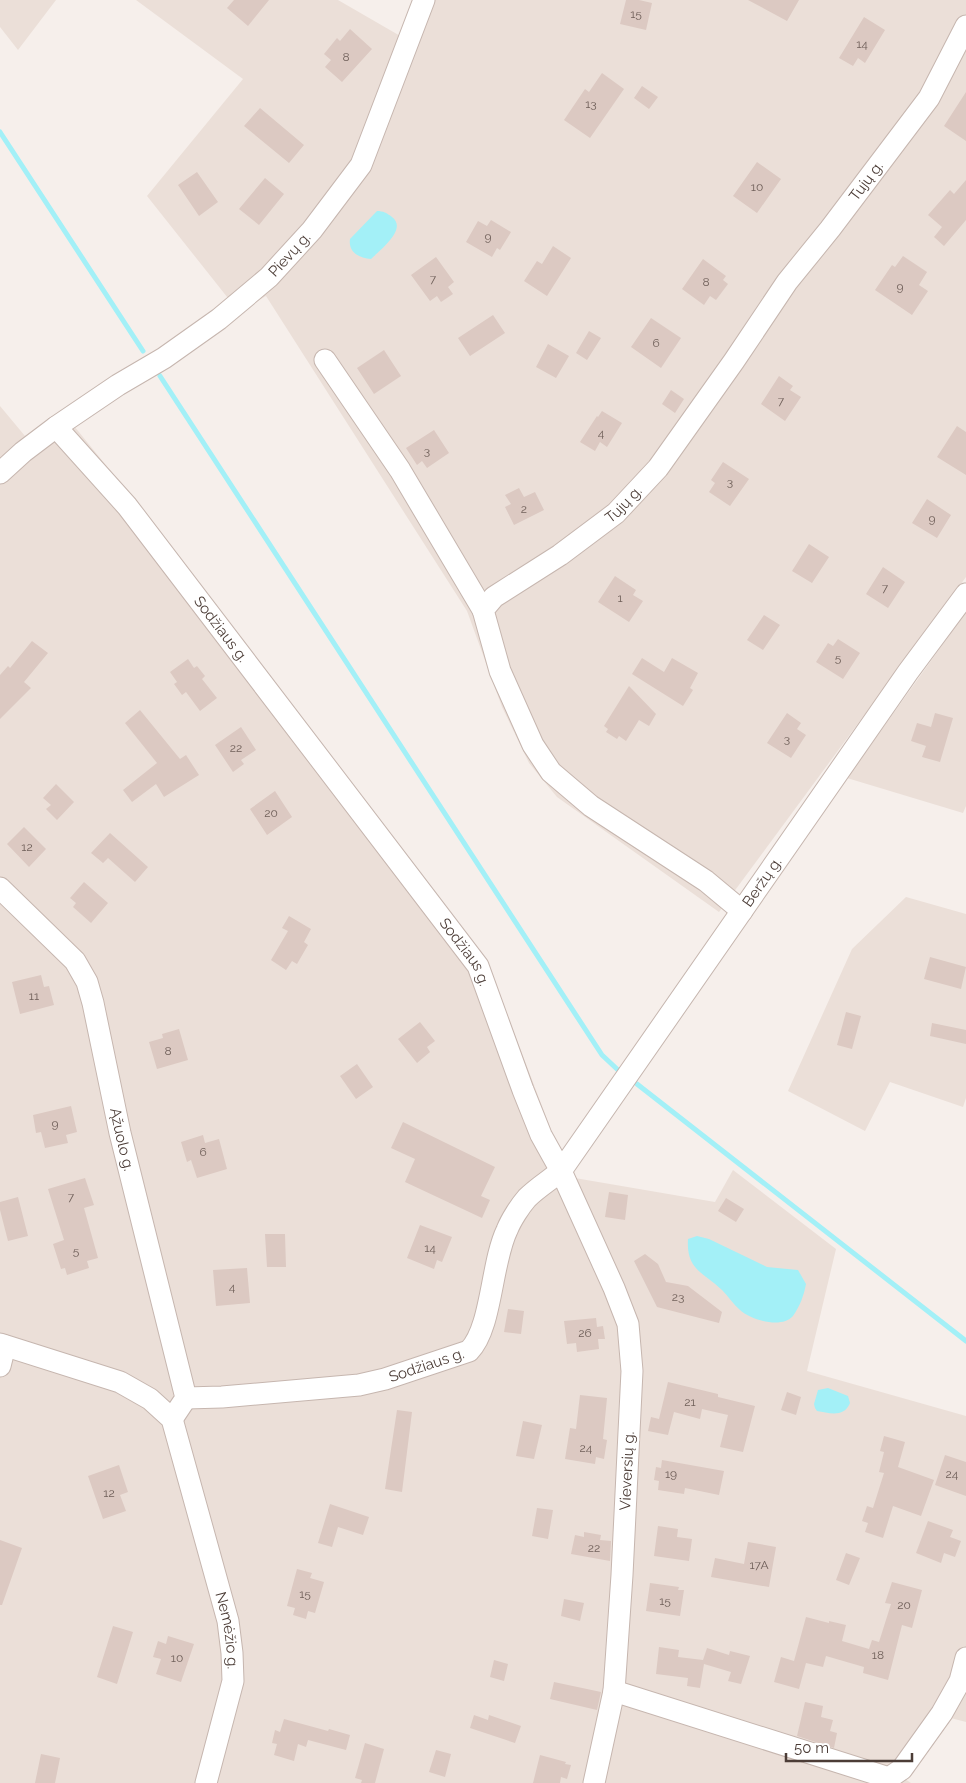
<svg xmlns="http://www.w3.org/2000/svg" width="966" height="1783" viewBox="0 0 966 1783" font-family="Raleway,sans-serif">
<style>
.residential{fill:#ebdfd8}
.water{fill:#a3f0f7}
.lines{fill:none;stroke-linecap:round;stroke-linejoin:round}
.stream{stroke:#a3f0f7;stroke-width:5}
.building{fill:#dcc9c2}
.minor-casing{stroke:#c6b6af;stroke-width:23}
.minor{stroke:#fff;stroke-width:21}
.labels{text-anchor:middle;dominant-baseline:central;stroke-width:4.5;stroke-linejoin:round;paint-order:stroke}
.number-label{font-size:12px;fill:#70605a}
.street-label{font-size:15px;fill:#4c3d37;stroke:#fff}
</style>
<rect width="100%" height="100%" fill="#f6efeb"/>
<path class="residential" d="M0 0H56L18 50 0 27Z
M136 0H338L402 37 417 0H966V577L719 912 557 797 529 763 502 707 467 611 266 296 239 312 147 196 243 79Z
M0 406 25 436 61 410 122 485 299 715 502 1001 569 1177 715 1202 733 1170 836 1249 807 1371 966 1416V1722L947 1717 905 1779 911 1783H0Z
M966 612V806L963 813 847 778Z
M906 897 966 914V1098L963 1107 890 1082 865 1131 788 1091 852 949Z"/>
<path class="water" d="M377 211C383 211 387 213 392 217 408 229 380 250 371 259 360 258 348 253 350 239Z
M697 1236 709 1239 767 1267 798 1270 806 1284C804 1295 800 1306 793 1316 782 1329 751 1320 740 1310 733 1304 728 1296 722 1290 703 1272 686 1270 688 1239Z
M828 1388 848 1396 850 1403C844 1418 829 1413 817 1411L815 1408 814 1404 818 1390Z"/>
<g class="lines">
<path class="stream" d="M0 132 143 351
M160 376 602 1055 618 1070
M637 1084 966 1341"/>
</g>
<path class="building" d="M234 0H269L248 26 227 8Z
M626 0H639L652 3 646 30 620 24Z
M748 0H799L787 21Z
M864 17 885 30 865 63 858 58 853 66 839 58Z
M350 29 372 49 342 82 325 67 331 60 324 54 337 38 340 41Z
M602 73 624 89 590 138 564 120 585 89 589 92Z
M642 86 658 97 649 109 634 98Z
M966 92V141L944 126Z
M260 108 304 145 289 163 244 126Z
M757 162 781 179 757 213 733 196Z
M197 172 218 202 199 216 178 185Z
M265 178 284 194 259 225 239 209Z
M966 180V220L944 246 934 237 942 227 928 215 950 190 954 194Z
M491 220 511 232 500 250 497 248 492 257 466 242 478 221 487 226Z
M553 246 571 258 547 296 524 281 537 261 542 264Z
M903 256 927 272 919 285 928 291 912 315 875 290 892 265 895 267Z
M436 257 454 282 448 287 453 294 441 302 437 296 430 301 411 275Z
M703 259 726 276 723 280 728 284 716 300 710 296 704 305 682 289Z
M493 315 505 333 470 356 458 338Z
M651 318 681 338 661 368 631 347Z
M589 331 601 338 587 360 576 353Z
M548 344 569 356 556 378 536 367Z
M384 350 401 376 374 394 357 368Z
M779 376 793 386 790 390 801 397 785 421 761 404Z
M671 390 684 399 675 413 662 404Z
M602 411 622 423 607 447 600 442 595 451 580 442 597 416 598 417Z
M957 426 966 432V475L937 457Z
M434 430 449 453 427 468 422 461 417 465 406 448Z
M723 462 749 479 730 506 709 492 715 483 711 480Z
M519 488 524 497 535 492 544 510 514 525 505 507 511 504 505 495Z
M927 499 951 515 937 538 912 523Z
M809 544 829 557 812 583 792 571Z
M883 567 905 582 888 608 866 594Z
M615 576 636 590 633 595 643 601 629 622 598 602Z
M764 615 780 625 763 650 747 640Z
M838 639 860 653 843 679 816 662 828 643 833 646Z
M32 641 48 653 24 682 31 688 0 719V675L8 666 10 668Z
M642 658 664 672 672 658 698 673 690 688 693 690 683 706 632 674Z
M188 659 194 668 197 666 205 676 202 679 217 698 200 711 186 692 182 695 174 684 177 682 170 672Z
M629 686 656 714 649 726 639 720 626 741 619 736 617 739 606 732 608 729 604 726Z
M140 710 180 759 186 755 199 775 164 797 156 784 132 802 123 790 157 763 125 723Z
M787 713 801 723 797 729 806 735 791 758 767 743Z
M935 713 953 718 940 762 922 757 926 746 911 741 917 723 931 727Z
M241 727 256 750 241 760 244 764 233 772 215 745Z
M56 784 74 802 57 820 46 809 51 805 43 798Z
M275 791 292 817 267 835 250 809Z
M24 827 46 849 29 867 7 844Z
M110 833 148 867 135 882 108 858 103 863 91 853Z
M84 882 108 903 91 923 73 907 76 903 70 898Z
M289 916 311 929 304 942 308 945 297 964 292 961 286 970 271 960 288 931 282 928Z
M930 957 966 967 961 989 924 979Z
M41 975 44 987 49 986 54 1005 20 1014 12 982Z
M846 1012 861 1016 852 1049 837 1045Z
M420 1022 435 1041 427 1047 430 1052 417 1063 398 1039Z
M932 1023 966 1030V1044L930 1036Z
M179 1029 188 1060 157 1069 149 1042 163 1038 162 1034Z
M357 1064 373 1087 356 1099 340 1076Z
M71 1106 77 1132 66 1135 68 1143 45 1148 41 1132 36 1133 33 1115Z
M403 1122 495 1167 481 1196 490 1200 482 1218 405 1182 415 1159 391 1148Z
M203 1135 205 1143 219 1139 227 1169 197 1178 191 1160 187 1162 181 1142Z
M85 1178 94 1205 84 1208 98 1258 87 1261 89 1268 67 1275 65 1268 61 1269 53 1244 64 1240 48 1189Z
M609 1192 628 1195 625 1220 605 1217Z
M18 1197 28 1236 8 1241 0 1210V1202Z
M726 1198 744 1209 736 1222 718 1211Z
M420 1225 452 1237 442 1262 437 1260 434 1269 407 1258Z
M265 1234H285L286 1267H267Z
M645 1254 658 1264 666 1282 688 1286 722 1312 719 1323 657 1307 634 1261Z
M247 1268 250 1303 216 1306 213 1270Z
M508 1309 524 1311 521 1334 504 1332Z
M596 1318 597 1327 603 1326 605 1339H598L599 1349 577 1352 576 1343 567 1344 564 1321Z
M668 1382 718 1394V1397L755 1406 743 1452 720 1447 728 1415 702 1409 700 1419 674 1412 668 1435 648 1431 651 1417 659 1419Z
M787 1392 801 1397 796 1415 781 1410Z
M580 1395 607 1398 603 1439 607 1440 604 1459 596 1457 595 1464 565 1459 570 1428 576 1429Z
M397 1410 412 1412 402 1492 385 1489Z
M523 1421 542 1425 534 1459 516 1456Z
M884 1436 905 1442 898 1467 934 1480 921 1516 893 1506 883 1538 865 1532 868 1523 862 1521 867 1506 873 1508 884 1473 879 1472 884 1452 880 1451Z
M945 1455 966 1462V1496L935 1485Z
M662 1460 724 1471 719 1495 685 1488 684 1494 658 1490 659 1481 654 1480 656 1467 661 1468Z
M119 1465 128 1492 120 1495 126 1511 103 1519 88 1476Z
M330 1504 369 1517 363 1535 338 1527 332 1547 318 1543Z
M537 1508 553 1510 548 1539 532 1536Z
M928 1521 953 1530 950 1537 961 1541 955 1557 944 1553 941 1563 916 1553Z
M658 1526 678 1529 677 1537 692 1539 689 1561 654 1556Z
M584 1532 601 1535 600 1540 611 1541 610 1561 571 1554 575 1535 584 1537Z
M0 1540 22 1548 2 1605H0Z
M748 1542 776 1547 769 1587 711 1577 715 1558 744 1564Z
M846 1553 860 1558 849 1585 836 1580Z
M297 1569 312 1573 310 1578 324 1582 315 1613 308 1611 306 1619 293 1615 295 1608 287 1606Z
M892 1582 922 1590 912 1628 902 1625 888 1680 863 1673 864 1667 826 1656 823 1667 806 1663 799 1689 774 1682 781 1657 794 1661 806 1617 829 1623V1621L846 1625 842 1641 869 1649 872 1640 879 1642 891 1604 885 1603Z
M650 1583 679 1587 678 1590H684L680 1616 646 1611Z
M564 1599 584 1603 580 1621 561 1616Z
M113 1626 133 1632 117 1684 97 1677Z
M168 1636 194 1644 181 1682 156 1674 161 1659 153 1657 158 1641 166 1644Z
M659 1647 679 1650 678 1657 703 1660 707 1648 729 1655 730 1651 750 1656 741 1684 728 1681 731 1672 704 1664 700 1688 687 1686 688 1678 656 1674Z
M494 1660 508 1664 504 1681 490 1677Z
M554 1682 601 1692 597 1710 550 1699Z
M805 1702 823 1706 821 1717 833 1720 830 1731 837 1733 834 1748 797 1736Z
M474 1715 488 1720 489 1715 521 1726 515 1743 470 1728Z
M284 1719 328 1731 329 1729 350 1735 346 1750 308 1740 306 1747 298 1744 294 1761 274 1755 277 1744 272 1743 275 1730 280 1732Z
M365 1743 384 1749 375 1783H361L362 1780 355 1778Z
M436 1750 451 1754 445 1777 429 1772Z
M41 1754 60 1758 55 1783H35Z
M540 1755 566 1762 565 1764 571 1765 567 1779 561 1777 560 1783H533Z"/>
<g class="lines">
<defs>
<g id="minor">
<path d="M325 360 400 470 483 610"/>
<path id="s1" d="M56 427 127 506 478 966 523 1090 541 1135 561 1171 614 1288 628 1324 632 1371 622 1575 614 1691 594 1783"/>
<path id="s2" d="M0 473 23 452 56 427 118 385 164 358 219 319 269 277 312 230 361 165 424 0"/>
<path id="s3" d="M0 888 75 961 87 982 93 1003 120 1133 186 1398 172 1419"/>
<path id="s4" d="M742 911 706 881 591 806 551 772 533 745 500 671 483 610 494 597 560 555 616 513 658 468 734 361 787 282 830 229 929 98 966 26"/>
<path id="s5" d="M0 1344 120 1382 150 1399 172 1419 228 1621 232 1653 233 1681 206 1783"/>
<path d="M0 1366 5 1346"/>
<path id="s6" d="M186 1398 222 1397 359 1385 385 1379 469 1351C492 1328 491 1263 507 1230 511 1220 520 1206 527 1198 537 1188 550 1180 561 1171L908 672 966 594"/>
<path d="M614 1691 889 1778 902 1769 942 1713 960 1681 966 1658"/>
</g>
</defs>
<use href="#minor" class="minor-casing"/>
<use href="#minor" class="minor"/>
</g>
<g class="labels">
<g class="number-label">
<text x="636" y="14">15</text>
<text x="862" y="44">14</text>
<text x="346" y="57">8</text>
<text x="591" y="104">13</text>
<text x="757" y="187">10</text>
<text x="488" y="237">9</text>
<text x="433" y="279">7</text>
<text x="706" y="282">8</text>
<text x="900" y="287">9</text>
<text x="656" y="343">6</text>
<text x="781" y="401">7</text>
<text x="601" y="433">4</text>
<text x="427" y="451">3</text>
<text x="730" y="482">3</text>
<text x="524" y="509">2</text>
<text x="932" y="519">9</text>
<text x="885" y="588">7</text>
<text x="620" y="598">1</text>
<text x="838" y="658">5</text>
<text x="787" y="739">3</text>
<text x="236" y="748">22</text>
<text x="271" y="813">20</text>
<text x="27" y="847">12</text>
<text x="34" y="996">11</text>
<text x="168" y="1051">8</text>
<text x="55" y="1124">9</text>
<text x="203" y="1152">6</text>
<text x="71" y="1197">7</text>
<text x="430" y="1248">14</text>
<text x="76" y="1251">5</text>
<text x="232" y="1287">4</text>
<text x="678" y="1297">23</text>
<text x="585" y="1333">26</text>
<text x="690" y="1402">21</text>
<text x="586" y="1448">24</text>
<text x="671" y="1474">19</text>
<text x="952" y="1474">24</text>
<text x="109" y="1493">12</text>
<text x="594" y="1548">22</text>
<text x="759" y="1565">17A</text>
<text x="305" y="1594">15</text>
<text x="665" y="1601">15</text>
<text x="904" y="1605">20</text>
<text x="878" y="1655">18</text>
<text x="177" y="1658">10</text>
</g>
<g class="street-label">
<text stroke="none"><textPath href="#s4" startOffset="995">Tujų g.</textPath></text>
<text stroke="none"><textPath href="#s2" startOffset="364">Pievų g.</textPath></text>
<text stroke="none"><textPath href="#s4" startOffset="590">Tujų g.</textPath></text>
<text stroke="none"><textPath href="#s1" startOffset="261">Sodžiaus g.</textPath></text>
<text stroke="none"><textPath href="#s6" startOffset="850">Beržų g.</textPath></text>
<text stroke="none"><textPath href="#s1" startOffset="666">Sodžiaus g.</textPath></text>
<text stroke="none"><textPath href="#s3" startOffset="290">Ąžuolo g.</textPath></text>
<text stroke="none"><textPath href="#s6" startOffset="244">Sodžiaus g.</textPath></text>
<text transform="translate(627 1471) rotate(-87)">Vieversių g.</text>
<text stroke="none"><textPath href="#s5" startOffset="409">Nemėžio g.</textPath></text>
</g>
</g>
<path d="M786 1753v8h126v-8" fill="none" stroke="#4c3d37" stroke-width="2.5"/>
<text x="794" y="1753" font-size="15" fill="#4c3d37" stroke="#ffffff" stroke-width="4" paint-order="stroke">50 m</text>
</svg>
